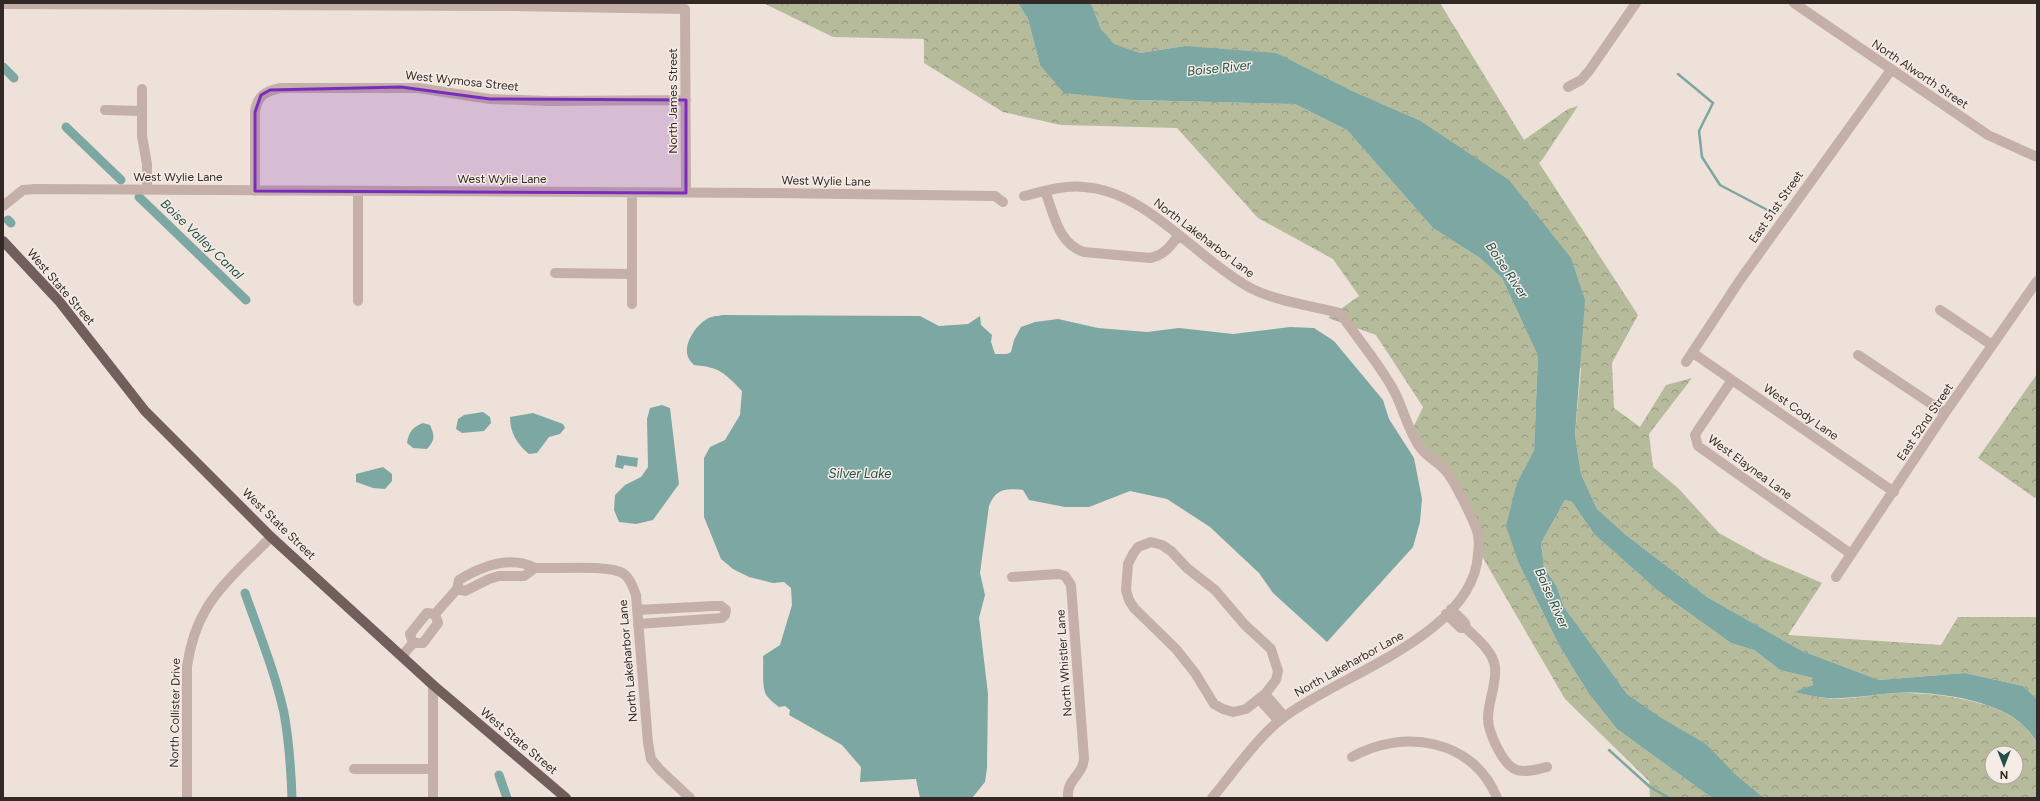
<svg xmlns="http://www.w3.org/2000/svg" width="2040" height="801" viewBox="0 0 2040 801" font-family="Figtree,sans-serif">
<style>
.forest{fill:url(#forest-crowns);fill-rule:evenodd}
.water{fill:#7da7a2}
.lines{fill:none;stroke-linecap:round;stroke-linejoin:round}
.stream{stroke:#7da7a2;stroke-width:2.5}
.canal{stroke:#7da7a2;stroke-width:9}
.minor{stroke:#c4b0a8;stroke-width:10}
.tertiary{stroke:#c4b0a8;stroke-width:10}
.primary{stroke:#725e5a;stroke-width:10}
.marked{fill:#7b2cbf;fill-opacity:0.2;stroke:#7b2cbf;stroke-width:3;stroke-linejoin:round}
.labels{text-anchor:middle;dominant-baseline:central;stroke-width:3;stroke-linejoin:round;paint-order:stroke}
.street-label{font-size:12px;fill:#322927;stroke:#f6ece6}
.water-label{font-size:13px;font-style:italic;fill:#224e4a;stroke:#f6ece6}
</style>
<defs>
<pattern id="forest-crowns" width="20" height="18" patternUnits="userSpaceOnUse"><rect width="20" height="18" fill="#b6bb9c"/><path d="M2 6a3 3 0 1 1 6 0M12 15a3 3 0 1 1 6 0" fill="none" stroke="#95987f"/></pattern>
</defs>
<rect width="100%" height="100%" fill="#eee1da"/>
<path class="forest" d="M763 3H1018L1028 19 1040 65 1135 100 1295 104 1347 130 1433 228 1480 258 1502 278 1538 356 1534 450 1517 483 1519 564 1560 647 1589 694 1617 729 1712 798H1650L1649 781 1565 699 1479 551 1477 529 1452 479 1412 430 1423 407 1376 335 1328 318 1359 296 1333 259 1258 218 1177 128 1061 125 1003 112 924 63V39L833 37Z
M1091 3H1440L1524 140 1568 109 1578 106 1542 160 1539 163 1638 315 1612 363 1614 408 1640 427 1666 385 1692 378 1649 434 1653 467 1679 489 1719 533 1764 558 1822 583 1788 635 1941 645 1958 617H2037V699L2023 686 1965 673 1879 680 1802 651 1707 597 1626 535 1597 509 1581 474 1575 435 1581 369 1419 120 1350 90 1185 46 1140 53 1113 44 1101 29Z
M2037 374V496L2035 498 1978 458Z
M1565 500 1572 502 1594 534 1657 590 1731 643 1754 650 1780 670 1813 678V685L1795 692C1805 694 1815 697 1825 698 1848 701 1872 694 1895 693 1932 692 1995 699 2023 725 2028 730 2032 736 2037 742V798H1764L1734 773 1627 694 1564 607 1556 585 1544 568 1541 543ZM1992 753H2016V777H1992Z"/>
<path class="water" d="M1018 3H1091L1101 29 1114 44 1140 53 1185 46 1276 53 1350 90 1419 120 1509 180 1571 258 1585 300 1575 435 1581 474 1597 509 1626 535 1707 597 1802 651 1879 680 1965 673 2023 686 2037 699V742C2033 736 2028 730 2023 725 1996 699 1929 690 1893 693 1871 695 1849 699 1827 698 1816 697 1804 694 1794 692L1813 685V678L1780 670 1754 650 1731 643 1657 590 1594 534 1572 502 1565 500 1541 543 1544 568 1556 585 1564 607 1627 694 1661 718 1706 744 1734 773 1764 798H1712L1617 729 1589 694 1560 647 1519 564 1506 526 1517 483 1534 450 1538 356 1502 278 1480 258 1433 228 1347 130 1295 104 1135 100 1064 93 1040 65 1028 19Z
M723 315 920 316 939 326 968 324 980 316 981 325 992 335 991 342 995 354H1007L1011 352 1014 340 1021 327 1035 322 1058 319 1098 328 1147 332 1179 328 1233 334 1290 327 1314 328 1334 341 1383 400 1389 419 1414 458 1422 499 1420 522 1413 547 1327 642 1273 593 1259 573 1210 527 1167 499 1130 491 1089 507H1065L1029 500 1023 490C1006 488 996 488 989 506L980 573 985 595 979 618 988 694 987 768 985 782 972 798H920L916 779 860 782 861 767 842 745 789 715 790 710 785 706 779 707C775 704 770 700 767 696 761 688 764 666 763 656L780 645 792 605 791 588 784 582 773 583 749 577 733 569 721 559 704 517V458L710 447 725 440 740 415 742 391C725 373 719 367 694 365 692 363 689 360 688 357 683 344 696 325 707 319 711 316 718 316 723 315Z
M662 405 670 408 679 484 653 520 636 524 619 522 614 510 615 495 625 485 641 477 648 467 647 419 650 408Z
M483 412 490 417 491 423 484 431 462 433 456 429 458 419 464 415Z
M533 413 563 424 565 428 560 434 549 437 537 453 529 454C517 444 510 433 510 417Z
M423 423 430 425C435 436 435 440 427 449L413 448 407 443C409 431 413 427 423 423Z
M617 455 638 458 637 467 624 465 623 469 615 467Z
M383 467 392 474V481L385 489 373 488 356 482V474Z"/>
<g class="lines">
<path class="stream" d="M1678 74 1713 103 1699 131 1702 157 1720 185 1775 214
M1609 750 1650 787 1669 798"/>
<path class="canal" d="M3 67 14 78
M66 127 121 180
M139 197 246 300
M8 220 11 223
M245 593C259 633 275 672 284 713 289 741 291 769 292 798
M499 775 507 798"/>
<path class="minor" d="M3 4 506 6 685 9 686 193
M1568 87 1581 80 1589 71 1636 3
M142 89V136L147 164V190
M105 110 142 111
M255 191V112C257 96 265 91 281 88H418L490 99 549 101 686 100
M1045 191C1054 214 1058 244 1084 252L1150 258C1164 255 1170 247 1178 236
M1024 196C1044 191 1063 185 1084 187 1146 191 1194 256 1247 286 1270 300 1312 306 1340 313 1357 338 1378 362 1393 389 1403 407 1407 428 1419 446 1425 456 1437 461 1445 470 1454 480 1471 515 1476 528 1479 535 1479 546 1478 554 1474 635 1339 675 1284 717 1258 736 1233 773 1212 798
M3 206 23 190 35 189 773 193 995 196 1003 202
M555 273 632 274
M358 301V191
M632 304V193
M1940 310 1992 345
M1693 353 1894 492
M1858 355 1945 413
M1686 362 1740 280 1891 70
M1732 380 1698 430 1695 435 1698 446 1851 554
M1151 542 1162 545 1171 551 1187 568 1215 590 1245 625 1271 649 1278 671 1276 680 1265 694 1246 709 1233 712 1223 709 1214 704 1195 673 1176 649 1134 608 1129 600 1126 590 1128 564 1133 554 1138 547Z
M535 568C555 569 610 564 624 574 631 579 633 588 636 595L648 743 651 759 660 770 690 798
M1012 577 1058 574 1065 576 1071 585 1084 758C1083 776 1066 779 1068 798
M1836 577 1945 413 2037 281
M637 610 714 606H721L726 610 725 615 722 618 638 624
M427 613 435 614 438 623 423 643H413L410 634Z
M435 614 457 589 459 580C482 566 510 555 535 568L524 576H499L489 579 465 591 457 589
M1446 614 1461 628H1466L1465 623 1451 609
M1466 628C1477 639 1493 651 1495 667 1497 684 1488 701 1488 718 1488 732 1503 766 1517 770 1528 773 1537 769 1547 767
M402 656 413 643
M1265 694 1284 716
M1259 699 1279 721
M1352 757C1403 728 1474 739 1497 798
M354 769H433
M433 798V685"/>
<path class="tertiary" d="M1794 3 1988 135 2037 157
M187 798V666C190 647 195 628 205 611 220 584 250 559 271 537"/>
<path class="primary" d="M3 241 59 301 145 411 271 537 433 685 566 798"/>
</g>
<path class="marked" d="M401 87 490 99 686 100V193L255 191V112L261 95 270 90Z"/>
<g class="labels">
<g class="street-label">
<text transform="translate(1920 74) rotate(34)">North Alworth Street</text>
<text transform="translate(462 81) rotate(6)">West Wymosa Street</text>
<text transform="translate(673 101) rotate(-90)">North James Street</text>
<text x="178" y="177">West Wylie Lane</text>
<text x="502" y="179">West Wylie Lane</text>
<text transform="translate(826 181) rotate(1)">West Wylie Lane</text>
<text transform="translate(1776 207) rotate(-55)">East 51st Street</text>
<text transform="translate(1204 238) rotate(37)">North Lakeharbor Lane</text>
<text transform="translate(61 287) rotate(49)">West State Street</text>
<text transform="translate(1801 412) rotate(35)">West Cody Lane</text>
<text transform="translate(1925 422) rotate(-56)">East 52nd Street</text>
<text transform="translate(1750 467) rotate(36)">West Elaynea Lane</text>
<text transform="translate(279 524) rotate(44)">West State Street</text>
<text transform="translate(628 661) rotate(-95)">North Lakeharbor Lane</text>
<text transform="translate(1064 663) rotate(-94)">North Whistler Lane</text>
<text transform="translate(1349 664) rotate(-29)">North Lakeharbor Lane</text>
<text transform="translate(175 713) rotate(-89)">North Collister Drive</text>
<text transform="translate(519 741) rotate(40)">West State Street</text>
</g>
<g class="water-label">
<text transform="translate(1219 68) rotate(-6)">Boise River</text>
<text transform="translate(202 239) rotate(44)">Boise Valley Canal</text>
<text transform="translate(1507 270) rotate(56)">Boise River</text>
<text x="860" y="473">Silver Lake</text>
<text transform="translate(1552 598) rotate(66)">Boise River</text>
</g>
</g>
<rect width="2040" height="801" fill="none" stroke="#322927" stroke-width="8"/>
<g transform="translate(2004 765) rotate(180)"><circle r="19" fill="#f6ece6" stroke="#a89e9a"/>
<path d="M0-3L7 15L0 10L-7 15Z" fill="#224e4a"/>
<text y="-6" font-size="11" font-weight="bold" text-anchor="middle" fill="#322927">N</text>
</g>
</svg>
